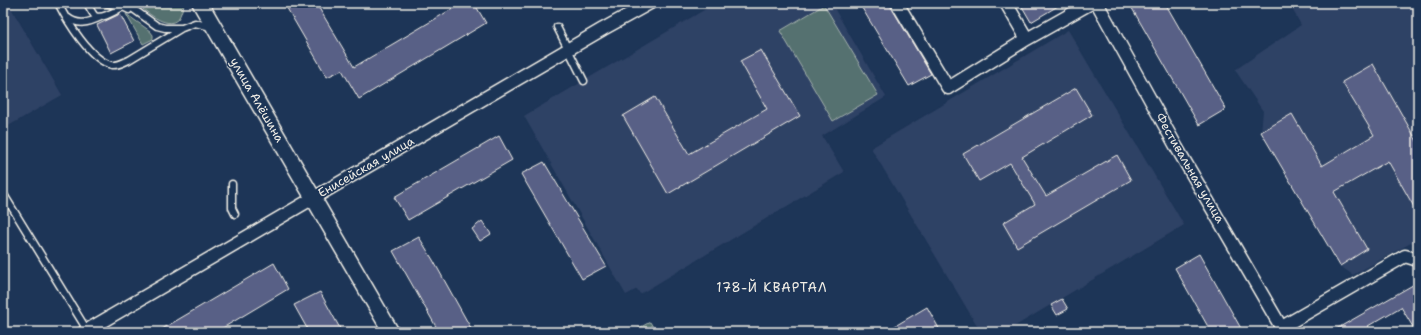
<svg xmlns="http://www.w3.org/2000/svg" width="1421" height="335" viewBox="0 0 1421 335" font-family="'Shantell Sans',sans-serif">
<style>
.built{fill:#2f4265}
.green{fill:#54716f;stroke:#a4b1ac}
.building{fill:#596086;stroke:#f4f1e8}
.lines{fill:none;stroke-linecap:round;stroke-linejoin:round}
.service-casing{stroke:#f4f1e8;stroke-width:9}
.minor-casing{stroke:#f4f1e8;stroke-width:15}
.tertiary-casing{stroke:#f4f1e8;stroke-width:18}
.service{stroke:#1d3557;stroke-width:6}
.minor{stroke:#1d3557;stroke-width:12}
.tertiary{stroke:#1d3557;stroke-width:15}
.labels{text-anchor:middle;dominant-baseline:central;stroke-width:3;stroke-linejoin:round;paint-order:stroke}
.street-label{font-size:12px;fill:#f4f1e8;stroke:#1d3557}
.neighbourhood-label{font-size:13px;letter-spacing:1px;fill:#f4f1e8;stroke:#1d3557}
</style>
<rect width="100%" height="100%" fill="#1d3557"/>
<filter id="ink" filterUnits="userSpaceOnUse"><feTurbulence type="fractalNoise" baseFrequency=".025" numOctaves="2"/><feDisplacementMap in="SourceGraphic" scale="8" xChannelSelector="R" yChannelSelector="G"/><feConvolveMatrix kernelMatrix="1 2 1 2 8 2 1 2 1" color-interpolation-filters="sRGB"/></filter>
<g filter="url(#ink)">
<path class="built" d="M3 3H8L62 95 3 129Z
M716 3H831L886 97 822 136 844 172 640 294 637 289 626 295 524 116Z
M1289 3H1418V143L1342 82 1374 135 1322 166 1292 115 1261 132 1263 111 1235 70 1301 25Z
M1068 30 1184 225 1005 332H981L871 148Z
M1388 161 1418 214V239L1353 275 1340 266 1367 248 1334 192Z"/>
<path class="green" d="M136 3H183L184 4C182 9 181 15 178 19 167 31 144 10 136 3Z
M824 5 878 95 833 121 780 31Z
M126 14 150 31 153 35V39L143 44Z
M650 322 656 332H632Z"/>
<path class="building" d="M284 3H316L354 67 462 3H474L486 23 359 99 342 70 327 77Z
M859 3H890L891 7 931 74 909 86Z
M1020 3H1063L1031 22Z
M1129 3H1165L1226 109 1199 125Z
M120 14 134 41 111 53 97 25Z
M761 50 800 116 668 194 623 116 655 97 689 154 767 109 740 61Z
M1373 64 1418 143V214L1388 161 1334 192 1367 249 1340 266 1261 132 1292 114 1322 166 1374 135 1342 82Z
M1076 88 1092 115 1022 157 1046 196 1117 155 1131 180 1017 247 1003 223 1035 204 1010 163 979 181 963 154Z
M499 136 512 160 408 220 394 197Z
M544 162 606 266 582 279 521 174Z
M482 221 491 234 480 241 472 229Z
M419 237 433 260 473 332H439L393 251Z
M1199 254 1243 332H1211L1175 268Z
M274 263 288 289 216 332H157Z
M1418 282V332H1416L1401 307 1368 326 1371 332H1331Z
M320 292 342 332H309L294 305Z
M1062 299 1068 309 1057 315 1051 305Z
M927 307 941 332H885Z"/>
<g class="lines">
<defs>
<path id="service" d="M58 3C67 21 91 61 112 65 118 66 124 62 129 60L182 28 195 23 211 27
M106 3 123 7
M125 3 157 26 165 28H182
M88 5C90 8 92 13 95 16 103 20 116 10 123 7L129 10
M67 17C78 26 88 23 101 17
M557 27 584 81
M232 184V208L235 214
M3 193 87 330"/>
<path id="minor" d="M897 3 948 88 1027 39 1091 3
M1006 3 1027 39
M1097 3 1177 148 1284 332
M1282 327 1405 256 1418 260
M84 332 603 29 650 3"/>
<path id="tertiary" d="M200 3 391 332"/>
</defs>
<use href="#service" class="service-casing"/>
<use href="#minor" class="minor-casing"/>
<use href="#tertiary" class="tertiary-casing"/>
<use href="#service" class="service"/>
<use href="#minor" class="minor"/>
<use href="#tertiary" class="tertiary"/>
</g>
</g>
<g class="labels">
<g class="street-label">
<text transform="translate(257 100) rotate(60)">улица Алёшина</text>
<text transform="translate(366 167) rotate(-30)">Енисейская улица</text>
<text transform="translate(1190 168) rotate(60)">Фестивальная улица</text>
</g>
<g class="neighbourhood-label">
<text x="772" y="287">178-Й КВАРТАЛ</text>
</g>
</g>
<rect width="1421" height="335" fill="none" stroke="#1d3557" stroke-width="16"/>
<rect x="8" y="8" width="1405" height="319" fill="none" stroke="#f4f1e8" stroke-width="1.5" filter="url(#ink)"/>
</svg>
